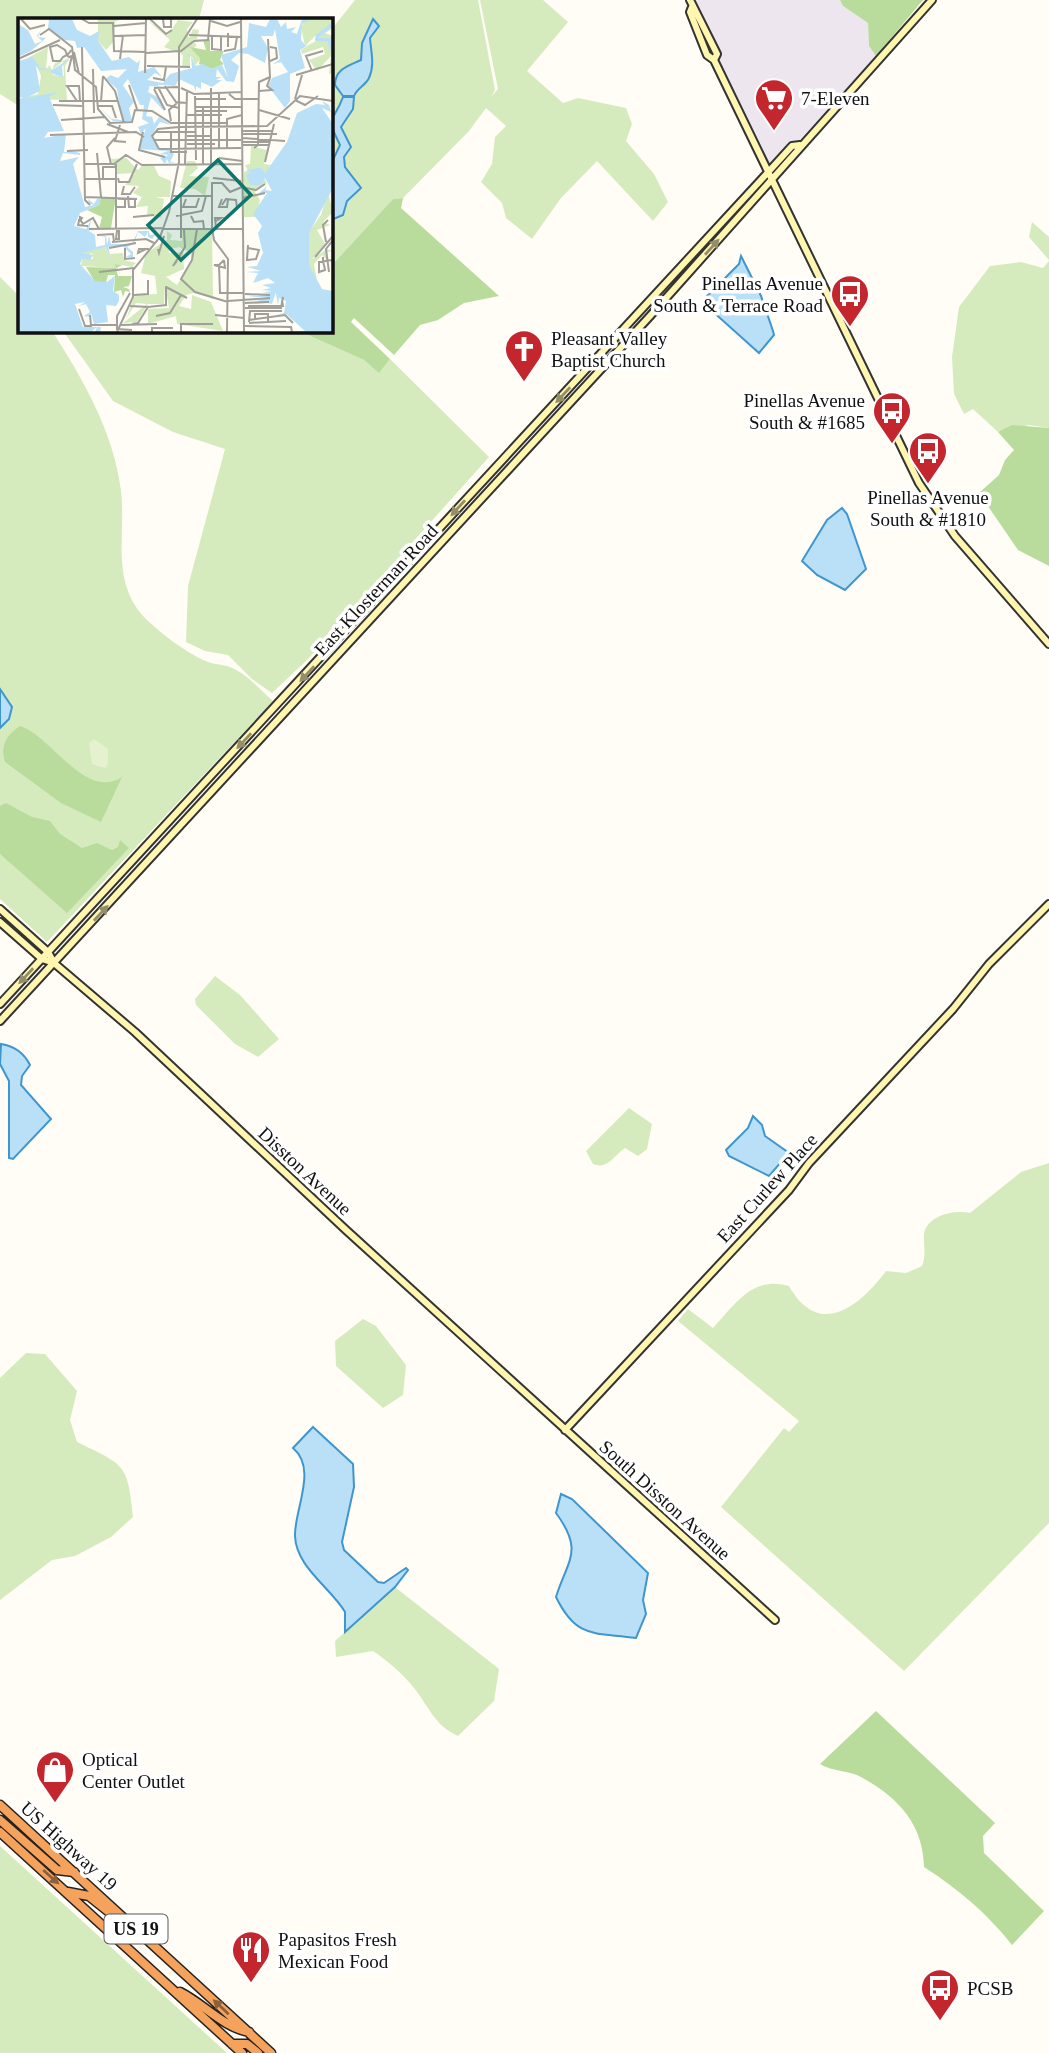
<svg xmlns="http://www.w3.org/2000/svg" width="1049" height="2053" viewBox="0 0 1049 2053" font-family="'Times New Roman',serif">
<style>
.industrial{fill:#eee6ef}
.green{fill:#d5ebbd}
.forest{fill:#b9dc9c}
.pitch{fill:#e6f2cf}
.water{fill:#b9e0f7;stroke:#3f96cf;stroke-width:2}
.lines{fill:none;stroke-linecap:round;stroke-linejoin:round}
.secondary-casing{stroke:#333;stroke-width:10}
.highway-casing{stroke:#222;stroke-width:11}
.secondary{stroke:#fff6b0;stroke-width:6}
.highway{stroke:#f5a25d;stroke-width:8}
.oneway{fill:#948f68}
.oneway2{fill:#8e613b}
.labels{text-anchor:middle;dominant-baseline:central;stroke-width:7;stroke-linejoin:round;paint-order:stroke}
.shield{fill:#fff;stroke:#585858;stroke-width:2}
.shield-label{font-size:18px;font-weight:bold;fill:#111}
.poi-label{font-size:19px;fill:#111;stroke:#fff;text-anchor:start}
.street-label{font-size:19px;fill:#111;stroke:#fff}
.inset-river{fill:none;stroke:#b9e0f7;stroke-width:3.5}
.inset-road{fill:none;stroke:#a09f9a;stroke-width:2}
.view{fill:#0f766e;fill-opacity:0.15;stroke:#0f766e;stroke-width:3.5}
.inset-edge{fill:none;stroke:#111;stroke-width:3.5}
</style>
<rect width="100%" height="100%" fill="#fffdf5"/>
<path class="industrial" d="M694 0H840L843 6 868 23 869 46 876 56 799 141 790 144 770 166 714 51Z"/>
<path class="green" d="M0 0H204L199 19H19V106L0 94Z
M355 0H478L495 90 491 97 498 89 480 0H543L568 22 527 71 563 103 578 98 626 108 632 124 626 141 654 174 668 202 653 221 597 161 561 198 532 239 506 218 502 203 481 182 492 164 495 137 506 126 486 108 469 131 403 198 393 199 331 266V30Z
M1032 222 1049 237V260L1029 237Z
M1049 261V428L1029 425 998 432 973 409 964 414 954 394 952 357 959 307 990 266 1021 262 1043 268Z
M0 277 19 296V331H52C83 379 114 433 121 491 126 531 112 574 138 610 151 627 191 657 211 663 220 665 228 665 236 670 250 677 261 691 273 701L47 942 0 899Z
M63 331H299L364 360 379 372 390 359 489 457 308 659 272 693 252 679 228 655 205 651 186 642 188 586 225 449 173 432 113 401Z
M215 976 240 995 279 1039 258 1057 235 1044 196 1005 195 999Z
M629 1108 652 1124 647 1149 638 1156 625 1148C614 1155 608 1170 593 1164L586 1151Z
M1049 1163V1523L904 1671 721 1507 784 1428 789 1432 799 1421 678 1321 688 1309 713 1328C735 1305 752 1275 789 1286 819 1339 859 1307 886 1271L906 1273 922 1266C926 1255 924 1250 924 1239 922 1216 954 1209 970 1213L1021 1172Z
M363 1319 376 1326 406 1365 403 1395 383 1408 336 1366 335 1341Z
M26 1353 45 1354 77 1391 70 1420 77 1442C124 1465 128 1463 133 1517L111 1537 75 1556 52 1560 0 1600V1378Z
M395 1587 499 1669 494 1701 458 1736C434 1725 430 1708 414 1688 402 1673 388 1661 373 1651L336 1657 335 1641Z
M0 1846 227 2053H0Z"/>
<path class="forest" d="M840 0H923L876 56 869 46 868 23 843 6Z
M403 198 401 208 499 296 464 303 438 320 420 325 394 355 354 318 351 322 390 359 379 373 364 360 299 331H331V266L393 199Z
M1012 425 1049 428V566L1018 550 979 493 999 475 1005 460 1014 450 998 432Z
M20 726C52 736 85 801 122 777L101 822 61 803 5 762C0 746 6 735 20 726Z
M6 803 32 817 50 821 60 834 82 848 97 843 112 850 118 847 120 840 129 848 67 913 0 854V806Z
M876 1711 995 1823 983 1836 984 1853 1044 1911 1012 1945C987 1913 958 1889 924 1867 923 1824 899 1798 861 1777 849 1770 833 1772 820 1764Z"/>
<path class="pitch" d="M94 739 108 749V764L105 768 92 764 89 743Z"/>
<path class="water" d="M373 19 379 26 370 38C371 52 375 65 369 78 366 85 357 88 354 96H343L335 85C335 69 348 66 361 60L362 43Z
M343 97H354L353 109 341 127 351 147 344 157 345 167 361 188 347 201 343 215 331 220V164L340 145C324 113 333 125 343 97Z
M741 256 761 296 773 331 774 335 759 353 711 310 706 297 739 264Z
M842 508 847 514 866 569 845 590 817 575 802 561 827 520Z
M0 689 12 707 9 719 0 728Z
M1 1044C14 1046 24 1053 30 1065L22 1076 21 1085 51 1119 13 1159 9 1158V1081L0 1064Z
M753 1116 762 1125 765 1136 789 1153 769 1176 729 1156 726 1150 748 1128Z
M313 1427 353 1464 354 1487 342 1542 344 1550 378 1582 384 1583 406 1568 408 1570 395 1587 345 1632V1612C331 1588 296 1567 295 1536 294 1510 318 1469 293 1448Z
M561 1494 572 1499 648 1573 643 1600 646 1614 636 1638C595 1632 577 1640 556 1597 568 1559 584 1551 556 1513Z"/>
<g class="lines">
<defs>
<path id="secondary" d="M690 0 717 54 714 60
M692 7 690 12 707 55 714 60 919 483 955 536 1049 644
M0 909 48 952 54 963 135 1032 346 1230 775 1620
M0 922 42 959 54 963
M0 1004 761 180 792 146 800 145
M0 1021 650 316 932 0
M565 1430 789 1190 809 1163 953 1009 989 964 1049 904"/>
<path id="highway" d="M0 1805 271 2053
M0 1820 57 1870 74 1872
M0 1832 242 2053
M68 1892 89 1896 133 1931
M180 1992C205 2005 223 2027 249 2032
M232 2044H247L258 2053"/>
</defs>
<use href="#secondary" class="secondary-casing"/>
<use href="#highway" class="highway-casing"/>
<use href="#secondary" class="secondary"/>
<use href="#highway" class="highway"/>
</g>
<defs><path id="oneway-solid" d="M-6-.8H1V-3.2L6.5 0L1 3.2V.8H-6Z" transform="scale(1.75)"/></defs>
<g class="oneway">
<use href="#oneway-solid" transform="translate(712 247) rotate(-48)"/>
<use href="#oneway-solid" transform="translate(563 395) rotate(133)"/>
<use href="#oneway-solid" transform="translate(458 508) rotate(132)"/>
<use href="#oneway-solid" transform="translate(307 674) rotate(133)"/>
<use href="#oneway-solid" transform="translate(244 741) rotate(133)"/>
<use href="#oneway-solid" transform="translate(101 913) rotate(-47)"/>
<use href="#oneway-solid" transform="translate(26 976) rotate(133)"/>
</g>
<g class="oneway2">
<use href="#oneway-solid" transform="translate(51 1877) rotate(42)"/>
<use href="#oneway-solid" transform="translate(221 2007) rotate(-137)"/>
</g>
<defs>
<symbol id="supermarket-pin" viewBox="-11 -11 22 30"><path d="M0 17L-7.5 6A9.5 9.5 0 1 1 7.5 6Z" fill="#c4262e" stroke="#fff"/><path d="M-6-5.5h2.5l.6 2H6L4.5 2H-2.5L-4.4-4H-6ZM-1.5 3.2a1.3 1.3 0 1 0 .1 0ZM3 3.2a1.3 1.3 0 1 0 .1 0Z" fill="#fff"/></symbol>
<symbol id="bus-pin" viewBox="-11 -11 22 30"><path d="M0 17L-7.5 6A9.5 9.5 0 1 1 7.5 6Z" fill="#c4262e" stroke="#fff"/><path d="M-5-6H5V4H4V6H2V4H-2V6H-4V4H-5ZM-3.5-4V0h7V-4ZM-3.5 1.2v1.5H-2V1.2ZM2 1.2v1.5H3.5V1.2Z" fill="#fff"/></symbol>
<symbol id="church-pin" viewBox="-11 -11 22 30"><path d="M0 17L-7.5 6A9.5 9.5 0 1 1 7.5 6Z" fill="#c4262e" stroke="#fff"/><path d="M-1.2-6h2.4v3.5h3.3v2.4h-3.3V6h-2.4V-.1h-3.3v-2.4h3.3Z" fill="#fff"/></symbol>
<symbol id="shop-pin" viewBox="-11 -11 22 30"><path d="M0 17L-7.5 6A9.5 9.5 0 1 1 7.5 6Z" fill="#c4262e" stroke="#fff"/><path d="M-5-2.5h2.3a2.7 3.5 0 0 1 5.4 0H5L5.5 6h-11ZM-1.5-2.5h3a1.5 2.3 0 0 0-3 0Z" fill="#fff"/></symbol>
<symbol id="restaurant-pin" viewBox="-11 -11 22 30"><path d="M0 17L-7.5 6A9.5 9.5 0 1 1 7.5 6Z" fill="#c4262e" stroke="#fff"/><path d="M-5-6h1v4h1v-4h1v4h1v-4h1v5L-1.5 .5V6h-2V.5L-5-1ZM5-6V6H3V1.5H1.5Q1.5-4 5-6Z" fill="#fff"/></symbol>
</defs>
<g fill-rule="evenodd">
<use href="#supermarket-pin" x="752" y="76" width="44" height="60"/>
<use href="#bus-pin" x="828" y="272" width="44" height="60"/>
<use href="#church-pin" x="502" y="327" width="44" height="60"/>
<use href="#bus-pin" x="870" y="389" width="44" height="60"/>
<use href="#bus-pin" x="906" y="429" width="44" height="60"/>
<use href="#shop-pin" x="33" y="1748" width="44" height="60"/>
<use href="#restaurant-pin" x="229" y="1928" width="44" height="60"/>
<use href="#bus-pin" x="918" y="1966" width="44" height="60"/>
</g>
<g class="labels">
<rect class="shield" x="104.5" y="1914.5" width="63" height="29" rx="5"/>
<g class="shield-label">
<text x="136" y="1929">US 19</text>
</g>
<g class="poi-label">
<text x="801" y="98">7-Eleven</text>
<text x="823" y="283" text-anchor="end">Pinellas Avenue<tspan x="823" dy="22">South &amp; Terrace Road</tspan></text>
<text x="551" y="338">Pleasant Valley<tspan x="551" dy="22">Baptist Church</tspan></text>
<text x="865" y="400" text-anchor="end">Pinellas Avenue<tspan x="865" dy="22">South &amp; #1685</tspan></text>
<text x="928" y="497" text-anchor="middle">Pinellas Avenue<tspan x="928" dy="22">South &amp; #1810</tspan></text>
<text x="82" y="1759">Optical<tspan x="82" dy="22">Center Outlet</tspan></text>
<text x="278" y="1939">Papasitos Fresh<tspan x="278" dy="22">Mexican Food</tspan></text>
<text x="967" y="1988">PCSB</text>
</g>
<g class="street-label">
<text transform="translate(376 590) rotate(-47)">East Klosterman Road</text>
<text transform="translate(305 1171) rotate(43)">Disston Avenue</text>
<text transform="translate(767 1188) rotate(-48)">East Curlew Place</text>
<text transform="translate(665 1500) rotate(42)">South Disston Avenue</text>
<text transform="translate(69 1846) rotate(42)">US Highway 19</text>
</g>
</g>
<g transform="translate(18 18)">
<rect width="315" height="315" fill="#fffdf5"/>
<path d="M80 1H103L97 4 96 23 88 32 80 23ZM128 1 150 17 160 2 175 4 169 11 171 20 175 11 181 12 179 21H188L174 22 179 27 175 31 193 34 190 51 183 40 177 48 174 39 172 38V48L164 49 165 37 146 29 152 22ZM315 1V10L307 15 315 18V55L311 56 313 38 299 53 291 42 307 36 305 29 284 36 283 32 303 20 297 18 287 28 283 9 288 1ZM30 29 28 51 32 47 35 57 46 58 45 43 34 52 37 45 52 40 47 48 49 82 0 81 20 76 23 58 15 40 6 42ZM233 128 249 132 246 146 253 147 247 156 243 149 231 153 232 167H243L246 160 249 165 237 174 242 182 238 199H226V154L230 153 227 147 232 146ZM108 140 120 152 125 147 136 148 141 158 153 163 152 179H138L146 181 143 200 129 197 130 188 118 189 124 179 115 175 121 168 107 167 117 155 99 156 93 141ZM169 143H177L180 150 171 158 191 159 187 178 177 171 162 170ZM310 174 315 194 305 204 312 207 299 212 307 226 294 241 309 231 315 233 309 234V242L304 237 296 246 299 262 290 247V215L303 197ZM163 211H194L195 281 180 274 168 277 161 288 173 291 174 277 193 284 205 313 159 306 158 298 130 306V291L151 290 147 266 146 286H130L119 304 105 305 129 286 118 285 108 301 117 277 139 276 137 258 123 255 128 235 149 222V213L154 217 152 222 164 223ZM161 229 172 234 174 242 159 267 148 259 166 251 165 234 151 235 152 231ZM88 229 94 242 92 236 105 235 106 242 118 245 114 249 98 246 103 258 98 250 63 248 64 241H75L74 235 68 238 66 234Z" fill="#d5ebbd" fill-rule="evenodd"/>
<path d="M192 21V33H206L202 42 206 46 194 51 181 46 182 40 172 29 188 32 185 22ZM83 179H98L93 210 81 211 84 199 69 192 81 187ZM97 246 104 247 98 250 100 258H114L111 268 105 269 111 271 112 274 107 273 105 279 103 272 96 274 97 257H90L88 264H77L68 249 98 250Z" fill="#b9dc9c"/>
<path d="M31 1H54L59 12 72 18 81 13 80 23 94 43 111 39 119 45 122 42 120 54 136 49 144 59 137 55 129 62 145 65 152 56 174 50 173 39 169 38 170 36 174 40 177 48 185 46 194 51 204 47 210 60 203 37 229 29 231 5 248 9 252 1H259L263 9 268 4 269 11 278 9 273 14 279 16 284 1H292L284 6 283 22 288 28 299 22 282 32 287 50 272 56V83L267 90 250 68 254 60 270 54 263 44 255 46 262 41 257 11 255 18H243L250 30 247 45 230 36 221 35 213 42 221 48 216 64 208 63 199 51 198 59H203L198 62H204L194 69 183 64V71L178 68V74L176 68 161 61 157 68 132 66 130 74 143 81 146 93 133 79 128 98 134 99 133 94 136 106 141 99 153 107 142 104 133 118 140 130 152 132 156 136 152 144 158 145H151L149 141 147 146 142 140 151 137 142 136 150 133 121 131 128 110 123 116 120 109 131 105 124 101 126 87H122L110 61 105 67 116 84 111 90 114 103H95L83 91 94 101 104 102 99 71 88 61 92 57 100 60 109 51 83 53 66 29 59 30 57 23 46 22 30 10ZM0 6 10 12 17 26 24 23 19 18 23 12 20 19 28 20 13 33 0 39ZM15 39 22 50 31 51 34 52 51 41 44 48 45 59 35 56 39 61 31 51 22 52 18 48 22 73 8 80 40 74 31 79 46 113 30 114 26 120 48 116 46 134H59L61 135H62V137L45 135 42 143 61 139 55 146 67 189 76 187 71 185 70 181 76 186 79 181H83L81 187 62 195 56 208 68 211 73 202 71 213 77 217 78 229 87 227V219H81L88 218 89 227 91 218 93 226H114L120 213H131L132 217 138 216 134 221 130 219V214L127 219 120 214 116 226 109 229 115 234V239H108L113 236 104 227 90 229 94 243 88 229 65 235 75 237 72 242 64 241 62 246 77 263 89 264 97 258 95 273 101 277V283L98 288 88 287 90 304 76 306 73 295 72 299 66 298 72 294 68 286 61 288 67 284 57 286 65 309H83L82 314H77L79 309 73 314H0V81L7 80 0 79V43ZM304 83 311 87 313 94 304 90 315 106V170L291 215V247L304 271 315 273V314H274L287 313 268 296 258 297 266 295 268 283 261 280 260 287 258 276 257 286 258 274 254 286 239 283 252 279H230L253 276 244 275 254 273 244 272 253 270 244 267 257 265 250 260 235 265 240 255 228 254 243 253 229 249 239 248 245 235 240 215 244 208 235 196 249 175H241L249 168 247 172 254 173 247 160 243 167H232L228 157 232 154 227 153 243 149 247 155 269 124 279 95 298 86 307 87Z" fill="#b9e0f7"/>
<path class="inset-river" d="M42 1 49 12 73 24 92 47 111 46 118 51 119 65 140 67M298 19 315 6M297 21 311 22 315 35"/>
<path class="inset-road" d="M3 1 12 11 27 7M64 1 71 5H95L96 33 128 34M132 1 148 16 154 12M145 1 146 9H153V1M223 1 226 314M193 3 209 8 222 4M96 8 128 5M22 17 31 11 54 29 57 52 78 69 80 91 92 105 114 104 117 92 134 93 153 105H209M171 17 224 19M96 18 128 17M210 18V29V15M194 19V31L203 32V18M64 29 67 182 72 187M252 29 258 30 259 40 252 43M206 33 217 31 219 19M56 34 61 56M128 35 163 33 176 23 190 22 192 1M0 41 42 22M102 41 105 17M129 48 172 49M75 51 76 95M294 53 288 38 305 33M50 54 54 38 51 39 49 37 48 34 47 32 39 27 32 29 35 43H42L45 39 49 37 52 34 53 32M127 55 128 1M278 57 315 46M85 58 97 73 106 105M135 60 146 62 148 49M111 67 119 91M147 68 158 84 169 85M140 69 149 87 161 90M136 70 160 69M163 70 176 76 223 74M193 70V150M136 71 147 92M241 73 254 72 249 68 252 60M201 74V130M211 76 217 81H241M177 78 178 142M177 81H208M277 81 284 57M277 82 287 87 300 78M41 83H99M59 83 49 68H61L62 83M83 83 85 58M35 87 64 88M80 88H94L98 100M177 89H224M185 89V147M241 92 272 101M177 93H209M169 97H204M43 102 87 99M153 103 151 92 159 85M89 106 110 114M102 107 97 123 108 124M161 109 249 108 282 78 315 83M225 113H254M125 114 121 132 147 139M137 114H177M153 114V134H169M225 116H259M32 117 118 114 126 119M169 118H193M225 120 267 123M136 122H169M169 122H223M225 124H251M169 126H197M225 127H251M209 130V101L224 97M236 130 240 127 241 64 252 59 250 21M141 131 223 130M141 131 134 118 140 111 161 109M57 133H49L70 132M79 135 83 179M201 140 224 143M247 144 256 106M66 146H96L108 137 124 147 224 146M93 146 89 129 97 120M167 146 169 74M100 160 101 164H111L119 146M195 160 223 163M66 161H98M85 161V149H98M106 168 104 176H112L117 169M228 170 238 172 247 166M110 178 111 189H117V180M154 178H194M67 179 119 181M225 180 247 175M168 181 165 189H178L181 180M204 181 201 189H209L210 181M204 187 208 181 218 182 219 190M98 189H107V181H100M158 198 184 193 188 178M173 198 176 204 185 203 186 211M115 199 136 197M198 203 203 200H197L198 210M70 208 60 207 61 203V202H63V201L64 200 62 199V202L63 203 65 206 75 200 81 211M98 210V146M194 210V165H204L212 174 224 169M194 210 196 222 210 241 209 314M71 211 145 210M145 211H225M179 211 174 242 163 261 177 274 210 284M99 213H101V221H98ZM79 217 95 216 96 224M163 220V178M94 224 128 221 136 225M308 224 305 207 310 202M91 230 118 225M107 230V241L117 240M230 230 241 232 238 241 229 242 230 227M128 231 120 235 121 231H131M140 231 141 235 146 218M297 239 315 218M304 240H305V244L306 247 307 252 301 254V244H305L307 243 315 242M206 242 201 247 202 275H225M159 243 155 248 167 229 166 212M201 247H196L207 250 206 242M81 254 116 250M311 254 308 231 315 222M148 269 169 280M112 275 99 298V311L114 312M227 276 252 277M116 277 130 276V262M210 283 252 280M227 285 251 284M112 288 130 289 120 305 114 306M230 288H265L264 282M130 289 148 287V268M227 290H263L265 279M61 291 67 308H73L72 297M197 297 226 300M138 298 152 295 163 277M231 302 267 297 275 305M237 302V296H250V305M231 304 232 293H264M231 305 268 303M73 307H99M103 307 139 306M227 308 273 309 274 314M99 314 115 279V252L142 219 151 194 161 144V29L179 1M134 314V310H155M163 314V306H195"/>
<path class="view" d="M200 142 233 177 163 242 130 207Z"/>
<rect width="315" height="315" class="inset-edge"/>
</g>
</svg>
